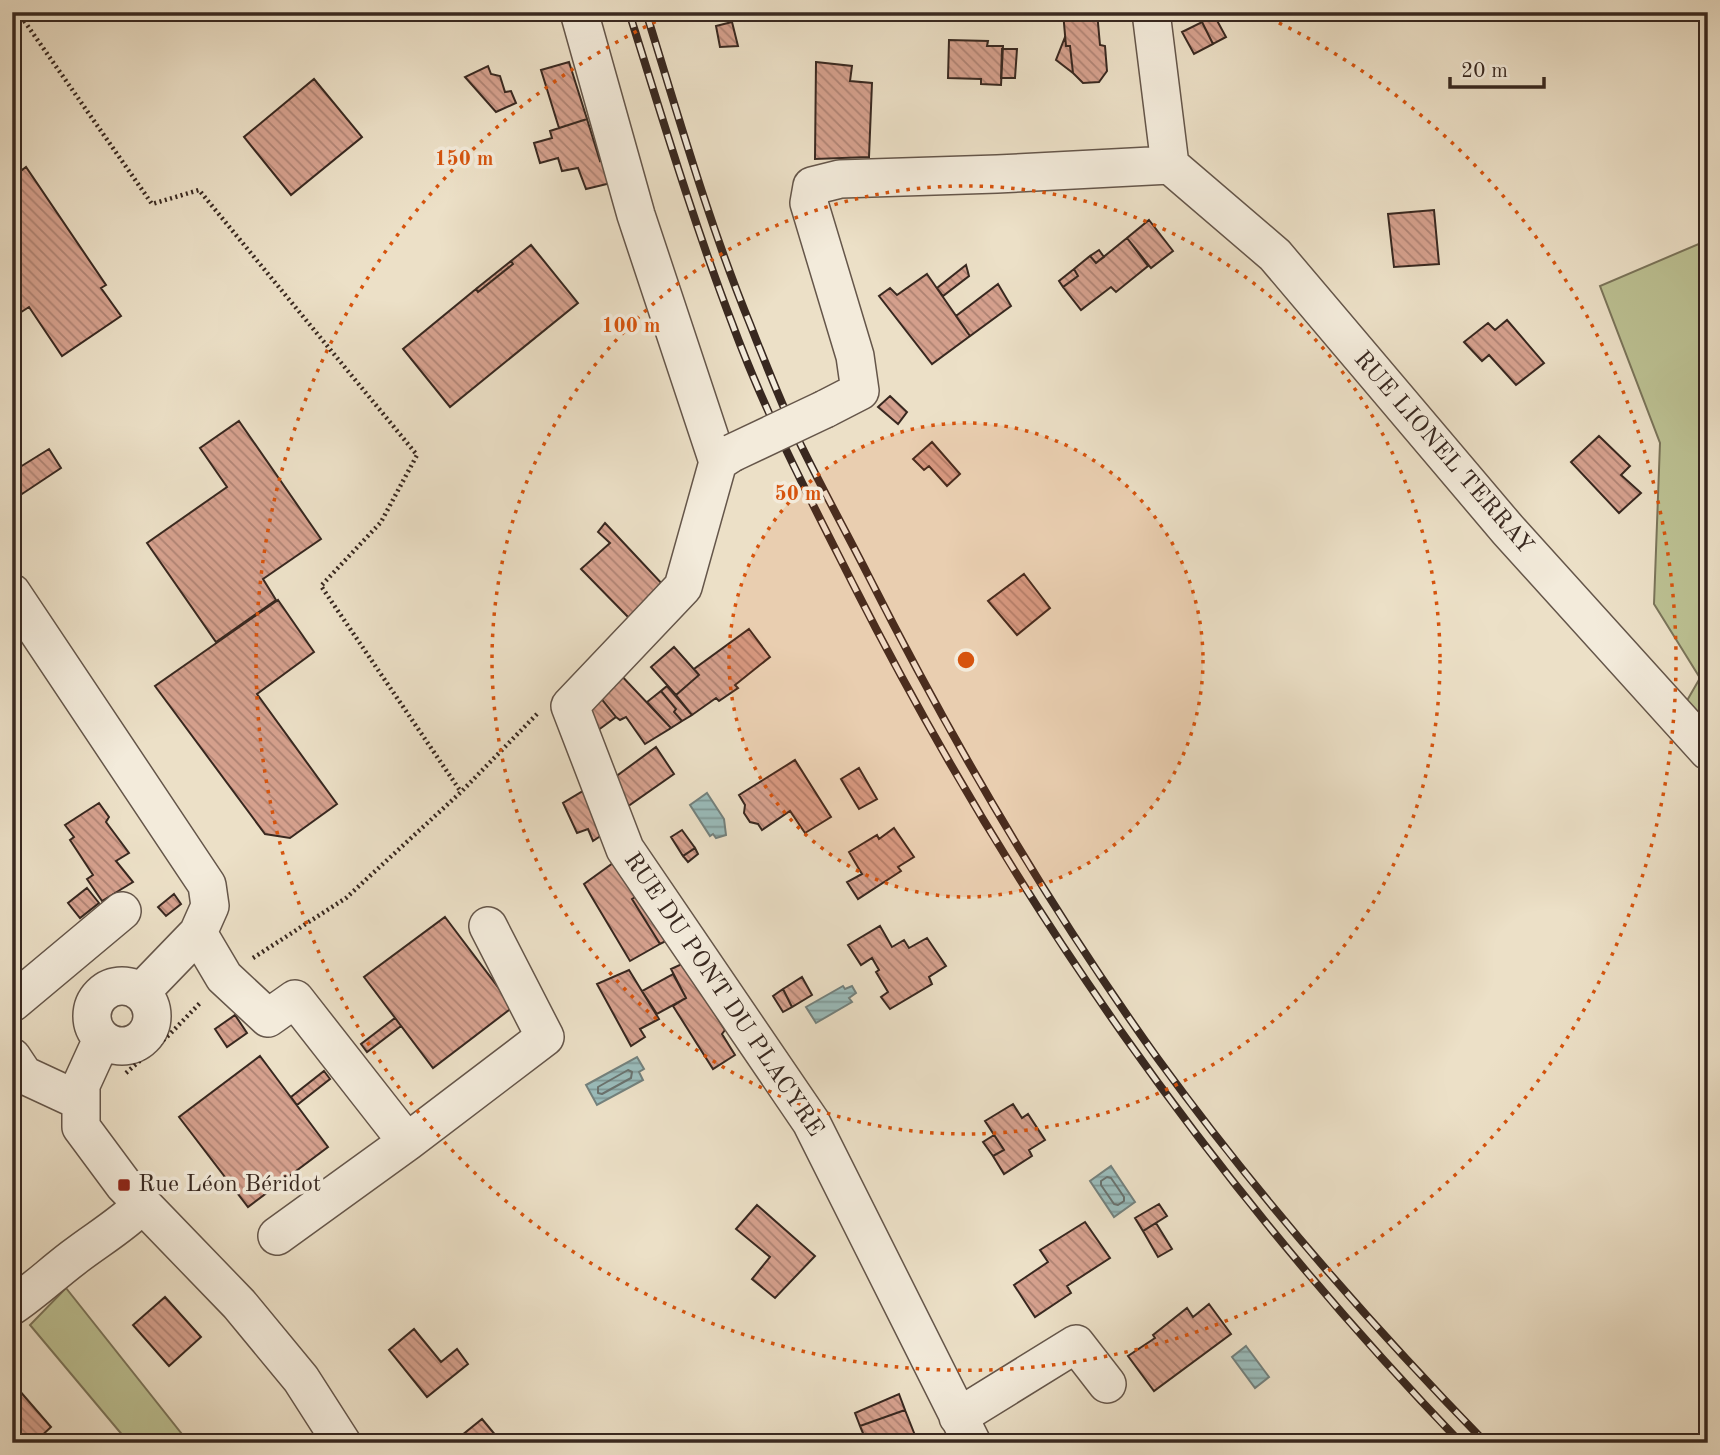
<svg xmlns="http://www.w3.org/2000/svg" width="1720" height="1455" viewBox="0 0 1720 1455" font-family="'Old Standard TT',serif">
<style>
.green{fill:#bcc193;stroke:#7a745a;stroke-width:2}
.water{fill:url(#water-rules);stroke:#73817d;stroke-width:2}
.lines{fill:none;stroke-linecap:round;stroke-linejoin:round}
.shore{stroke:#69726e;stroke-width:2}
.building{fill:url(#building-back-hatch);stroke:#382820;stroke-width:2}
.minor-casing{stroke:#65564a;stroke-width:40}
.path{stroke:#382820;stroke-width:4.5;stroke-dasharray:2 3.5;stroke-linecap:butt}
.minor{stroke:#f3ebdb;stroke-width:37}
.rail-casing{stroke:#382820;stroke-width:8}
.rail{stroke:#f3ebdb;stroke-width:5;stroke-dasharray:16;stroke-linecap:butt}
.minor-bridge-casing{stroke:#65564a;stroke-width:40;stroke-linecap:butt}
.minor-bridge{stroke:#f3ebdb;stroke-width:37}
.ring{fill:none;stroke:#d6540e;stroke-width:3.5;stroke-dasharray:3.5 7}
.poi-dot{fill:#8f2418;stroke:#f3ebdb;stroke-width:2.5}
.labels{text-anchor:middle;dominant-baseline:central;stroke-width:7;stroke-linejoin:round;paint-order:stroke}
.street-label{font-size:24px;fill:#382820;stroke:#f3ebdb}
.poi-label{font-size:24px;fill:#382820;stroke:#f3ebdb;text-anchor:start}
.centre{fill:#d6540e;stroke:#f3ebdb;stroke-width:3.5}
.ring-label{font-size:21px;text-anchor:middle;font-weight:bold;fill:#d6540e;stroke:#f3ebdb;stroke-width:7;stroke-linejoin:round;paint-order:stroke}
</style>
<defs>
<pattern id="water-rules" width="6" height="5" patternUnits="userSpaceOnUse" patternTransform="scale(1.75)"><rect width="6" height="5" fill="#9abcbb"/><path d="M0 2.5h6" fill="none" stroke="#7f9998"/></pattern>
<pattern id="building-back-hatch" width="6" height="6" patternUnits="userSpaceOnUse" patternTransform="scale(1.75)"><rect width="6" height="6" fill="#d6a18e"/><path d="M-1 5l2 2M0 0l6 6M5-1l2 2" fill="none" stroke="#af8374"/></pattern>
</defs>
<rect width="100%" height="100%" fill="#ece0c7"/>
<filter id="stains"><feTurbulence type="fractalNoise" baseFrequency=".00286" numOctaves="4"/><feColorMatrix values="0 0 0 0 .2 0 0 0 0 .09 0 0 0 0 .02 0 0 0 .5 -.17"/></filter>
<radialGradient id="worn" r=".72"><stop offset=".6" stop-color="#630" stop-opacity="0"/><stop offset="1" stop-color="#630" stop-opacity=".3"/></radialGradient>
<path class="green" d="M1708 240V731L1681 711 1700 678 1654 604 1660 443 1600 286Z
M66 1288 189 1443H129L30 1325Z"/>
<path class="water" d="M707 793 724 819 726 835 716 838 713 834 710 836 690 805Z
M843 986 845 989 852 986 856 993 849 998 852 1002 816 1023 806 1007Z
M637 1057 644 1069 639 1072 643 1080 597 1105 586 1085Z
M1111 1166 1135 1202 1114 1217 1090 1181Z
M1246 1346 1269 1377 1255 1388 1232 1357Z"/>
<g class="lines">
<path class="shore" d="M628 1070 632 1072 631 1078 602 1094 598 1093V1087Z
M1107 1177 1111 1178 1124 1197V1201L1118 1205 1114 1204 1101 1185V1181Z"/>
</g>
<path class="building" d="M1063 12H1097L1100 45 1105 46 1107 71 1099 82 1083 83 1073 73 1070 46H1066Z
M1214 15 1226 37 1213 44 1202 22Z
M732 22 738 46 720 47 716 26Z
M1202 22 1213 44 1194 54 1182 32Z
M1065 37 1066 46H1070L1073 73 1056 60Z
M949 40 988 41 987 46H1003L1001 85 981 84V79L948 78Z
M1002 49H1017L1015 78H1001Z
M569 62 587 119 559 128 541 70Z
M816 62 852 66 850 81 872 83 869 157 815 159Z
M488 66 491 74 500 76 505 92 511 91 516 103 496 112 465 77Z
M314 79 362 137 291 195 244 137Z
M587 119 600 161 604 159 611 183 586 189 578 168 562 171 558 158 540 163 534 143 552 138 550 131Z
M12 156 22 170 26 167 106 285 101 288 121 316 62 356 29 307 12 318Z
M1434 210 1439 264 1394 267 1388 214Z
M1149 220 1173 251 1151 268 1127 238Z
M1127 238 1148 266 1116 292 1111 287 1081 310 1063 287 1078 276 1074 269 1090 256 1096 263Z
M531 245 578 303 450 407 403 349 476 289 478 292 513 264 511 261Z
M1099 250 1104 257 1096 263 1090 256Z
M511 261 513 264 478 292 476 289Z
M966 265 969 276 943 296 937 288Z
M1074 269 1078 276 1063 287 1059 281Z
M927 274 970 336 932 364 879 296 890 288 897 295Z
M998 284 1011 306 970 336 956 316Z
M1507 320 1544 363 1516 385 1489 355 1482 361 1464 342 1488 323 1495 330Z
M890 396 907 412 898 424 878 407Z
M239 421 321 539 263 579 276 600 216 642 147 543 227 487 200 448Z
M1599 436 1630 466 1621 475 1641 493 1619 513 1571 462Z
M932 442 960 474 947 486 929 466 924 470 913 459Z
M49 449 61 468 22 494 12 480V472Z
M605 523 665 587 631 620 581 569 610 543 598 532Z
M1024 574 1050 608 1017 635 988 601Z
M278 600 314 652 257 694 337 804 290 838 265 834 155 686Z
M749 629 770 657 735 685 738 688 719 701 716 698 692 715 676 695 699 675 694 669Z
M674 647 699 675 676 695 651 667Z
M617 671 671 728 645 744 626 717 620 720 616 717 596 692Z
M667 686 692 715 682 721 674 712 676 709 661 691Z
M661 691 676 709 674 712 682 721 671 728 647 702Z
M596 692 616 717 597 731 584 716Z
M656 747 674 774 624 809 607 783Z
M795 760 831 817 805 833 790 811 762 830 758 824 750 822 744 813 745 805 739 795Z
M859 768 877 799 859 809 841 779Z
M583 791 605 833 593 841 588 829 577 833 563 803Z
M99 803 109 817 106 822 129 853 116 861 133 882 102 901 87 879 93 875 70 840 74 837 65 825Z
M894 828 914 857 898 867 901 871 858 899 847 882 862 874 849 852 877 835 879 839Z
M682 830 695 848 683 856 671 837Z
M695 848 698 854 688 862 683 856Z
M620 858 642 893 632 899 660 944 630 961 584 884Z
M87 888 99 903 80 918 68 903Z
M642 893 670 939 660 944 632 899Z
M174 894 181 904 166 916 158 907Z
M445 917 513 1007 433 1068 364 977Z
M880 926 892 947 904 940 909 948 927 938 946 966 929 977 932 984 890 1009 881 997 888 992 876 972 879 970 872 958 861 965 848 945Z
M684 963 725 1030 722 1034 735 1055 713 1069 673 1006 686 998 671 969Z
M629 970 659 1019 640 1029 645 1037 631 1046 597 984Z
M673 974 686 998 657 1014 642 991Z
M802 977 812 995 792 1007 783 989Z
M783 989 792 1007 783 1012 773 996Z
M235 1015 247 1033 227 1047 215 1029Z
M395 1018 401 1026 367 1052 361 1044Z
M260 1056 328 1147 248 1207 179 1117Z
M324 1071 330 1079 297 1105 291 1097Z
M1013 1104 1022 1118 1028 1114 1045 1140 1029 1150 1032 1156 1004 1174 993 1156 1004 1150 985 1121Z
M994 1135 1004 1150 993 1156 983 1142Z
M1159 1204 1167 1216 1143 1231 1135 1218Z
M757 1205 815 1256 775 1298 752 1279 770 1257 736 1229Z
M1085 1222 1110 1258 1067 1286 1071 1293 1035 1317 1014 1285 1048 1262 1040 1250Z
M1156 1223 1172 1249 1158 1257 1143 1231Z
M165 1297 201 1337 169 1366 133 1325Z
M1209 1304 1231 1334 1154 1391 1128 1356 1155 1338 1153 1335 1187 1308 1193 1317Z
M414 1329 441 1362 457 1349 468 1364 427 1397 389 1350Z
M12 1382 51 1427 34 1443H17L12 1437Z
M899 1394 905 1410 860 1426 855 1413Z
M905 1410 918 1443H867L860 1426Z
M482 1419 502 1443H458L456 1440Z"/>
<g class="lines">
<defs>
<path id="minor" d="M579 12 636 215 718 462
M1151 12 1170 165
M1170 165 1275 255 1508 530 1708 751
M825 409 860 391 855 356 809 203 812 186 840 179 997 174 1170 165
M732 453 718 462 683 587 570 706 625 849 811 1122 972 1443
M12 593 207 885 210 906 198 933 141 992
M198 933 224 977 268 1018 295 999 407 1142 277 1236
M92 1016a30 30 0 1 1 60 0a30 30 0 1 1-60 0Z
M12 1003 122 911
M102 1039 81 1085V1127L124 1185 239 1304 301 1379 342 1443
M12 1057 24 1075 80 1101
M407 1142 545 1037 488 926
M12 1306C34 1291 52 1274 73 1258 96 1240 121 1226 142 1205
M958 1417 1076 1344 1107 1384"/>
</defs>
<use href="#minor" class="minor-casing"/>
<path class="path" d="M18 12 152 204 199 190 417 455 381 522 321 586 461 792
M253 958 346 898 461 792 537 714
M126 1073 169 1035 201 1002"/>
<use href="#minor" class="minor"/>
<defs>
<path id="rail" d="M629 12C662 117 693 221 732 323 765 413 809 497 852 582 1014 902 1212 1184 1461 1443
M646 12C678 115 709 224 750 324 764 360 779 397 795 433 818 481 844 528 868 575 953 743 1048 906 1158 1059 1257 1195 1369 1323 1486 1443"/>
</defs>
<use href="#rail" class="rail-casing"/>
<use href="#rail" class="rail"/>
<defs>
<path id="minor-bridge" d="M732 453 825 409"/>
</defs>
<use href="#minor-bridge" class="minor-bridge-casing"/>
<use href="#minor-bridge" class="minor-bridge"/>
</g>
<circle cx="966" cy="660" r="237" fill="#d6540e" fill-opacity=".12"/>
<g class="ring">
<circle cx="966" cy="660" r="237"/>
<circle cx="966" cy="660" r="474"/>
<path d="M1260 14A710 710 0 1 1 672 14"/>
</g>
<rect class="poi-dot" x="117" y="1178" width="14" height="14" rx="3.5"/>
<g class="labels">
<g class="street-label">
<text transform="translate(1443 453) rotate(49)">RUE LIONEL TERRAY</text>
<text transform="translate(723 995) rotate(56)">RUE DU PONT DU PLACYRE</text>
</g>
<g class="poi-label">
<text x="138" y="1185">Rue Léon Béridot</text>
</g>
</g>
<circle cx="966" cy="660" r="10" class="centre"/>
<g class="ring-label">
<text x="464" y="165">150 m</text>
<text x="631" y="332">100 m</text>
<text x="798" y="500">50 m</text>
</g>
<rect width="1720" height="1455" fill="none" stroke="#ece0c7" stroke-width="42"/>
<rect x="14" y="14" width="1692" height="1427" fill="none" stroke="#382820" stroke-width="3.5"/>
<rect x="21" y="21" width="1678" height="1413" fill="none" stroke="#382820" stroke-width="2"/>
<path d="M1450 77v10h94v-10" fill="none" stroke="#382820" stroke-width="3.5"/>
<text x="1461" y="77" font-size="21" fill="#382820" stroke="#f3ebdb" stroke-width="5" paint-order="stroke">20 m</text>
<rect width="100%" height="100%" filter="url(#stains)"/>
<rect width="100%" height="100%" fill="url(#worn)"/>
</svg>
